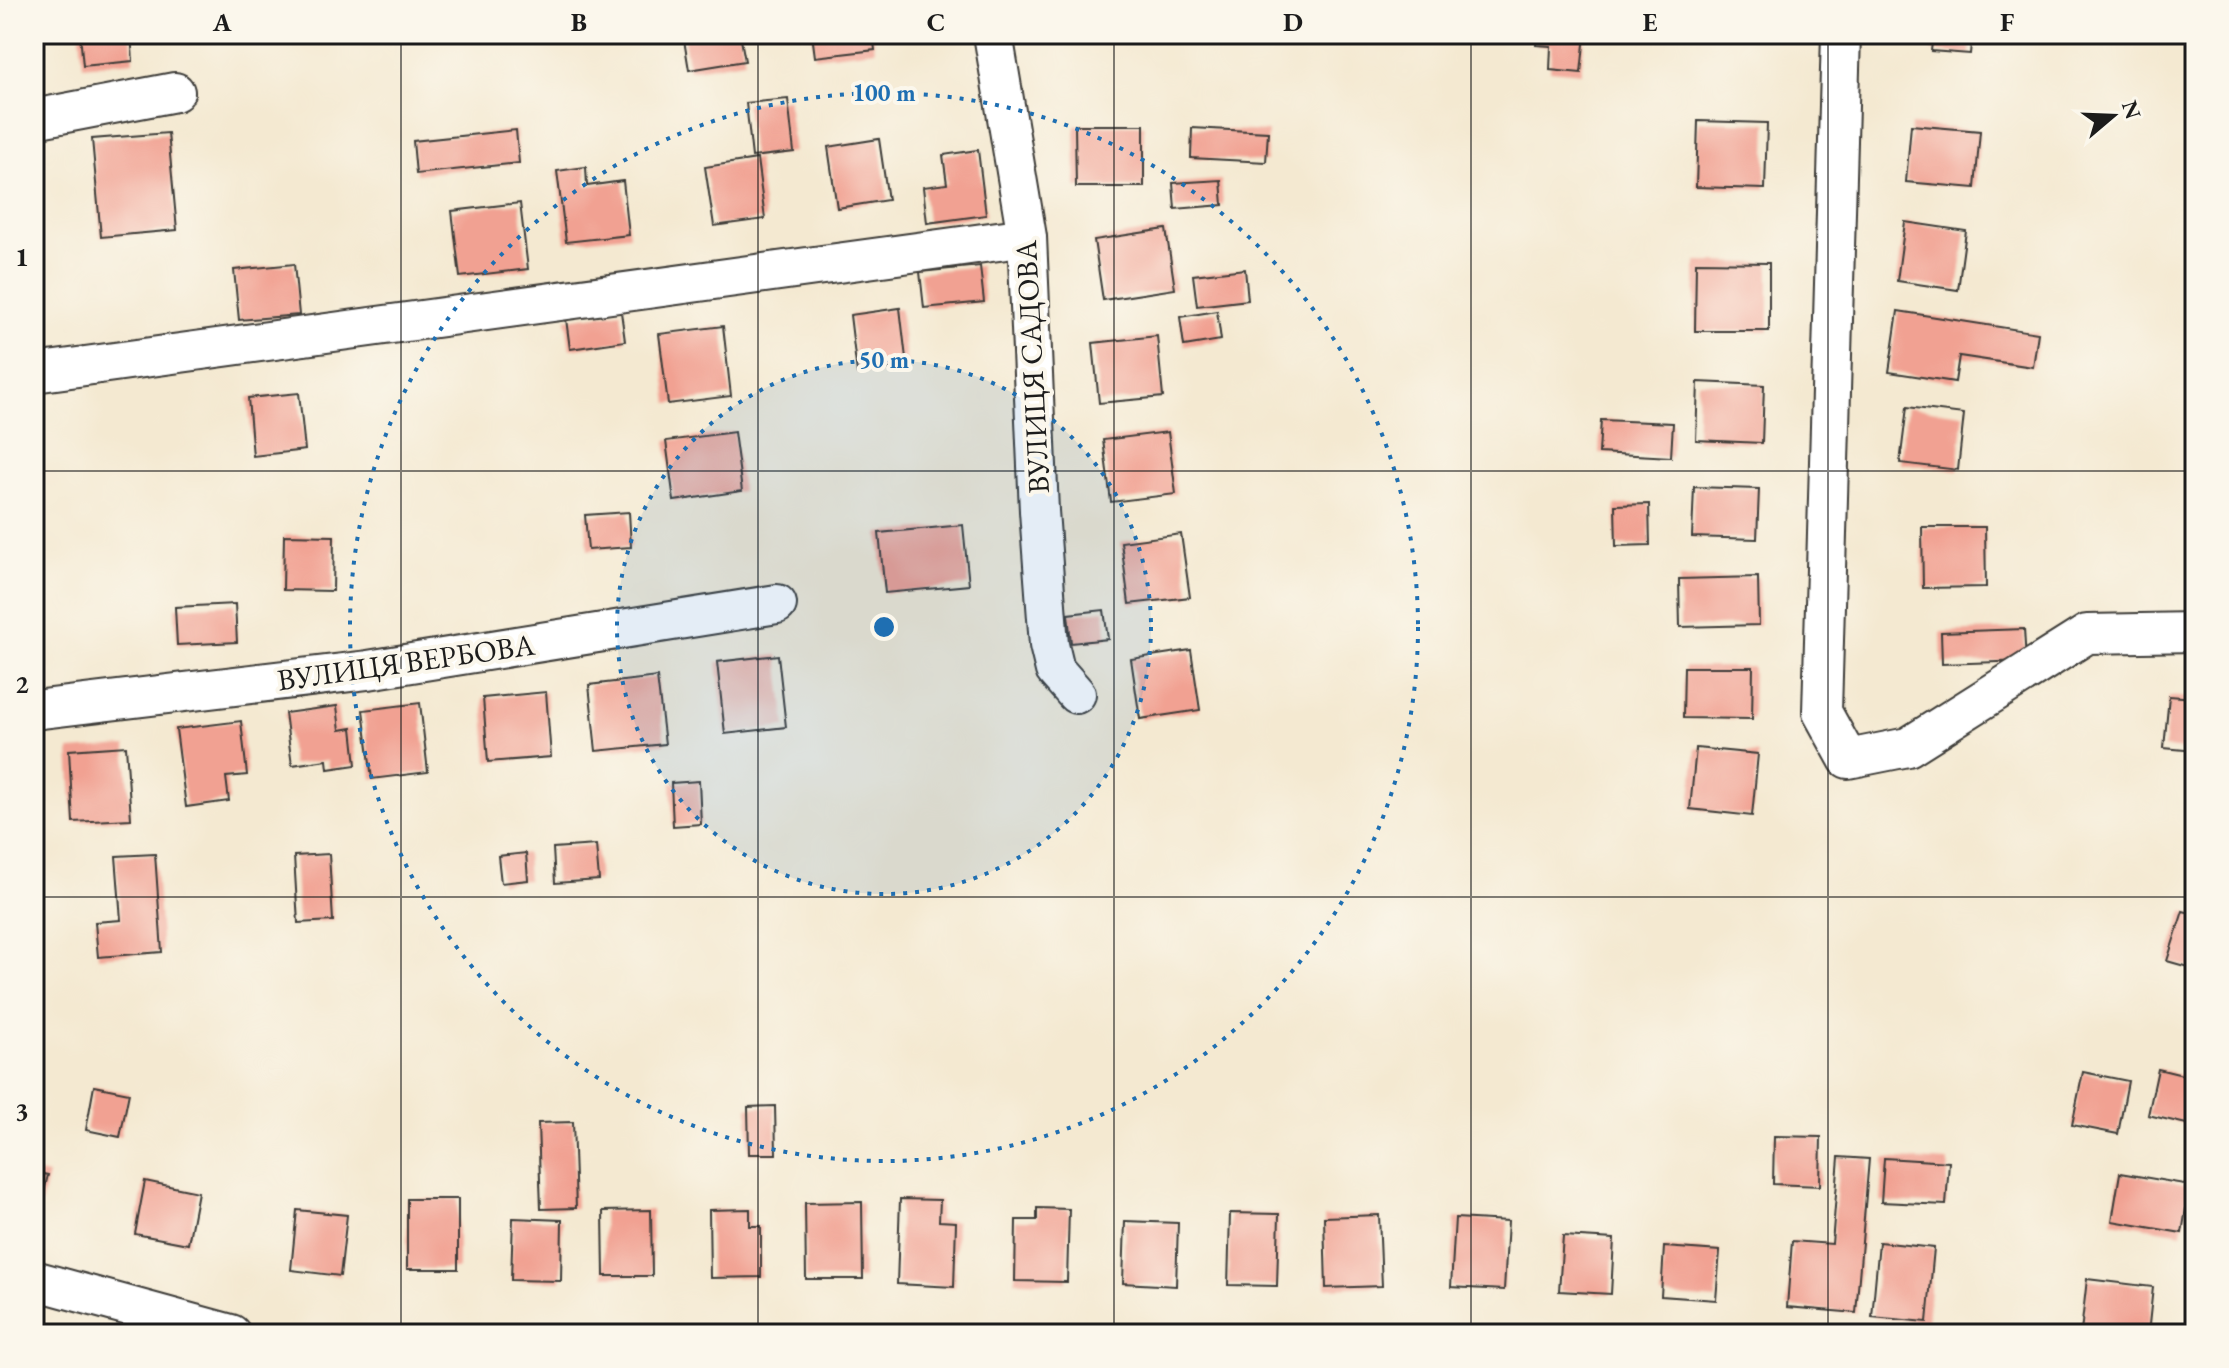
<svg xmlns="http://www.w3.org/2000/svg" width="2229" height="1368" viewBox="0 0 2229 1368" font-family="'EB Garamond',serif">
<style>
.building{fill:#f1a192}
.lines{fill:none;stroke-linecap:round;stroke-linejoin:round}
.minor-casing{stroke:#3c3b37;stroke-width:42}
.minor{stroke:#fff;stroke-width:38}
.grid{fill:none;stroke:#1c1c1c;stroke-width:2;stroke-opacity:0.55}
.ring{fill:none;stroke:#1f6fb2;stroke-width:4;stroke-dasharray:4 8}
.labels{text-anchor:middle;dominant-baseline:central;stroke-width:8;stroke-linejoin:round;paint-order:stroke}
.street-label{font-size:30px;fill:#1c1c1c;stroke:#fbf7ec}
.centre{fill:#1f6fb2;stroke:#fbf7ec;stroke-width:4}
.ring-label{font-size:24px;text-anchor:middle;font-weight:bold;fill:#1f6fb2;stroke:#fbf7ec;stroke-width:8;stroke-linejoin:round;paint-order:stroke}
.neatline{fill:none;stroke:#1c1c1c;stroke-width:3}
.grid-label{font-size:26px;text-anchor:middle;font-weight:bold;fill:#1c1c1c}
</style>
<rect width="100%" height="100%" fill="#fbf7ec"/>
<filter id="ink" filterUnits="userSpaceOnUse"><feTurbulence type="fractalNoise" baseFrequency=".0125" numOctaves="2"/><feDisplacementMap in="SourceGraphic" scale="16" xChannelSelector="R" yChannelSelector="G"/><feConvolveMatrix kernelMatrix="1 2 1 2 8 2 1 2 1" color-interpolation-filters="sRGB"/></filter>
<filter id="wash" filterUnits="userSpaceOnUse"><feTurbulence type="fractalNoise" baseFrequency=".006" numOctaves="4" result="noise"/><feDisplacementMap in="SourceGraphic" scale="32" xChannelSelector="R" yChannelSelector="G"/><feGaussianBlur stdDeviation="1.8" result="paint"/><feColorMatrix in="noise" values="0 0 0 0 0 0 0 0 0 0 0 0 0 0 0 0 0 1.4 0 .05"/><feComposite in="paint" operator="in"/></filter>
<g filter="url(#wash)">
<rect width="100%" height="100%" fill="#f4e9d1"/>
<g id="blocks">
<path class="building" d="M80 34H131L133 61 83 66Z
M683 34H740L745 61 689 70Z
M812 34H873L875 50 815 57Z
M1537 34H1585L1581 73 1550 70 1551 46 1536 45Z
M1933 34H1972L1970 54 1931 51Z
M788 99 794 152 752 157 746 103Z
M1698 121 1767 123 1765 189 1696 187Z
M1075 125H1144V187H1076Z
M1911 125 1980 131 1975 188 1906 182Z
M1192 128 1268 132 1266 162 1191 158Z
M516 130 519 163 416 174 413 141Z
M168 133 177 230 101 237 92 139Z
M879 139 888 200 837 208 828 147Z
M978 150 986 215 927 223 923 187 947 184 943 155Z
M757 159 765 219 714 226 705 167Z
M586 167 587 186 623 181 629 235 566 242 557 171Z
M1221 180 1223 205 1175 209 1173 183Z
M520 203 528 269 460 277 452 211Z
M1905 222 1966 231 1958 290 1897 281Z
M1166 229 1175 289 1103 300 1094 240Z
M1696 262 1769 263V331H1695Z
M294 264 299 315 239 320 234 270Z
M980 266 984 302 924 308 920 272Z
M1245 269 1248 300 1197 306 1193 275Z
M900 308 907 367 857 373 850 315Z
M1217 311 1221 340 1184 346 1180 317Z
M1898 311 2038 333 2033 367 1959 356 1955 382 1889 372Z
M621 312 625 341 570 349 566 319Z
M723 326 731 396 668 404 659 334Z
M1157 336 1163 397 1099 403 1093 343Z
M1698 382 1764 385 1762 443 1696 440Z
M299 393 305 450 253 456 248 398Z
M1907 407 1964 414 1958 470 1900 463Z
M1601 420 1673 423 1671 457 1599 453Z
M734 432 742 491 674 501 666 441Z
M1168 432 1176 494 1111 502 1103 440Z
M1694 487 1759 489 1757 539 1692 537Z
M1649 504 1650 545 1616 546 1615 505Z
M629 512 631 547 588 550 585 515Z
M963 525 969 585 885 593 879 533Z
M1922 527H1985L1986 587 1923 588Z
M1181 534 1190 597 1129 604 1121 542Z
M284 535 334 536 333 591 283 590Z
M1758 577 1759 625 1680 627 1679 579Z
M235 604 237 642 177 645 175 607Z
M1104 610 1108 639 1071 643 1068 614Z
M2024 629 2026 661 1942 664 1941 632Z
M1191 650 1200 710 1140 719 1131 659Z
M778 655 786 727 725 734 717 662Z
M1684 667H1753L1752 719 1683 718Z
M657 677 665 744 596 751 589 685Z
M546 692 551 757 488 762 483 698Z
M2169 696 2195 698V751L2164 748Z
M420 703 428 772 372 779 363 710Z
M337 706 340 730 352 728 356 765 328 769 327 760 292 765 285 713Z
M241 721 247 775 226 777 229 801 186 807 176 729Z
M126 746 131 819 73 822 69 750Z
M1696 748 1758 754 1752 816 1690 809Z
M699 781 701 824 673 826 671 783Z
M596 845 599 880 555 883 553 848Z
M526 853 528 880 501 883 498 856Z
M155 854 162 952 98 957 95 922 121 920 116 856Z
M329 854 333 921 298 923 294 856Z
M2183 911 2195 914V969L2167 961Z
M2158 1069 2195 1078V1126L2148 1115Z
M2083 1072 2128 1081 2118 1134 2072 1125Z
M94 1086 129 1093 120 1137 86 1130Z
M775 1106 776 1154H749L748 1107Z
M573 1122 576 1208 541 1209 538 1123Z
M1774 1136 1821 1137 1820 1186 1773 1184Z
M1839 1157 1869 1159 1856 1313 1787 1307 1792 1241 1832 1244Z
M1884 1158 1949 1162 1946 1205 1881 1202Z
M34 1172 48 1175 35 1227H34Z
M2120 1173 2190 1185 2182 1233 2112 1221Z
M145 1181 198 1192 188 1244 135 1234Z
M407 1199H458V1269H407Z
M900 1199 940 1200 939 1221 956 1222 954 1287 897 1284Z
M862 1202 863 1279H806L805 1203Z
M1037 1208 1069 1209 1067 1282 1015 1281 1016 1220H1037Z
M750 1209V1226H761V1277L710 1278 709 1210Z
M297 1210 347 1215 340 1276 291 1270Z
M651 1210 652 1276H604L603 1211Z
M1230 1213 1279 1214 1277 1286 1228 1285Z
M1379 1215 1382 1286 1326 1288 1324 1217Z
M513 1218 562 1220 561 1281 511 1280Z
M1455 1218 1508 1221 1504 1290 1451 1287Z
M1125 1221 1178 1223 1176 1286 1123 1283Z
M1563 1236 1614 1239 1611 1294 1559 1291Z
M1879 1242 1934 1248 1927 1322 1872 1317Z
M1664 1247 1720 1251 1716 1300 1661 1296Z
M2087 1279 2153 1287 2148 1334 2081 1332Z"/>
</g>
</g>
<g filter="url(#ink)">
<use href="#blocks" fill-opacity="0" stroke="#3c3b37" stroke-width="2"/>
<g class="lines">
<defs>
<path id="minor" d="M993 34 1027 237 1039 511 1049 645 1055 670 1076 694
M1841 34 1822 712 1848 759 1908 747 2087 634 2195 632
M34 119 175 92
M34 373 1027 237
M34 710 368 670 777 604
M34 1280 231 1334"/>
</defs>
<use href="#minor" class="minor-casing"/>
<use href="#minor" class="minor"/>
</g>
</g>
<path class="grid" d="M401 34V1334M758 34V1334M1114 34V1334M1471 34V1334M1828 34V1334M34 471H2195M34 897H2195"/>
<circle cx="884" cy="627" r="267" fill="#1f6fb2" fill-opacity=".12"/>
<g class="ring">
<circle cx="884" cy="627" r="267"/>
<circle cx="884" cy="627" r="534"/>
</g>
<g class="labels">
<g class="street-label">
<text transform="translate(1032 367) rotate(-93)">ВУЛИЦЯ САДОВА</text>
<text transform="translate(406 662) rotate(-8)">ВУЛИЦЯ ВЕРБОВА</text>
</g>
</g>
<circle cx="884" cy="627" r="12" class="centre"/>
<g class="ring-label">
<text x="884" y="101">100 m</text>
<text x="884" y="368">50 m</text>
</g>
<rect width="2229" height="1368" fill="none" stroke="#fbf7ec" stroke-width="88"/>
<g transform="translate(2113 116) rotate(71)" stroke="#fbf7ec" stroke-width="6" paint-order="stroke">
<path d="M0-6L14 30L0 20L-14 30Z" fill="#1c1c1c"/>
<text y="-12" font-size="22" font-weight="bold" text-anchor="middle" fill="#1c1c1c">N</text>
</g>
<rect x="44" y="44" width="2141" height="1280" class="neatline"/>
<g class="grid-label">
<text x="222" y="31">A</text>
<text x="579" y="31">B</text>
<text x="936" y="31">C</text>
<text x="1293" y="31">D</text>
<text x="1650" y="31">E</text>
<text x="2007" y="31">F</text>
<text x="22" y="266">1</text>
<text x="22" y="693">2</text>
<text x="22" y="1120">3</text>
</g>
</svg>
